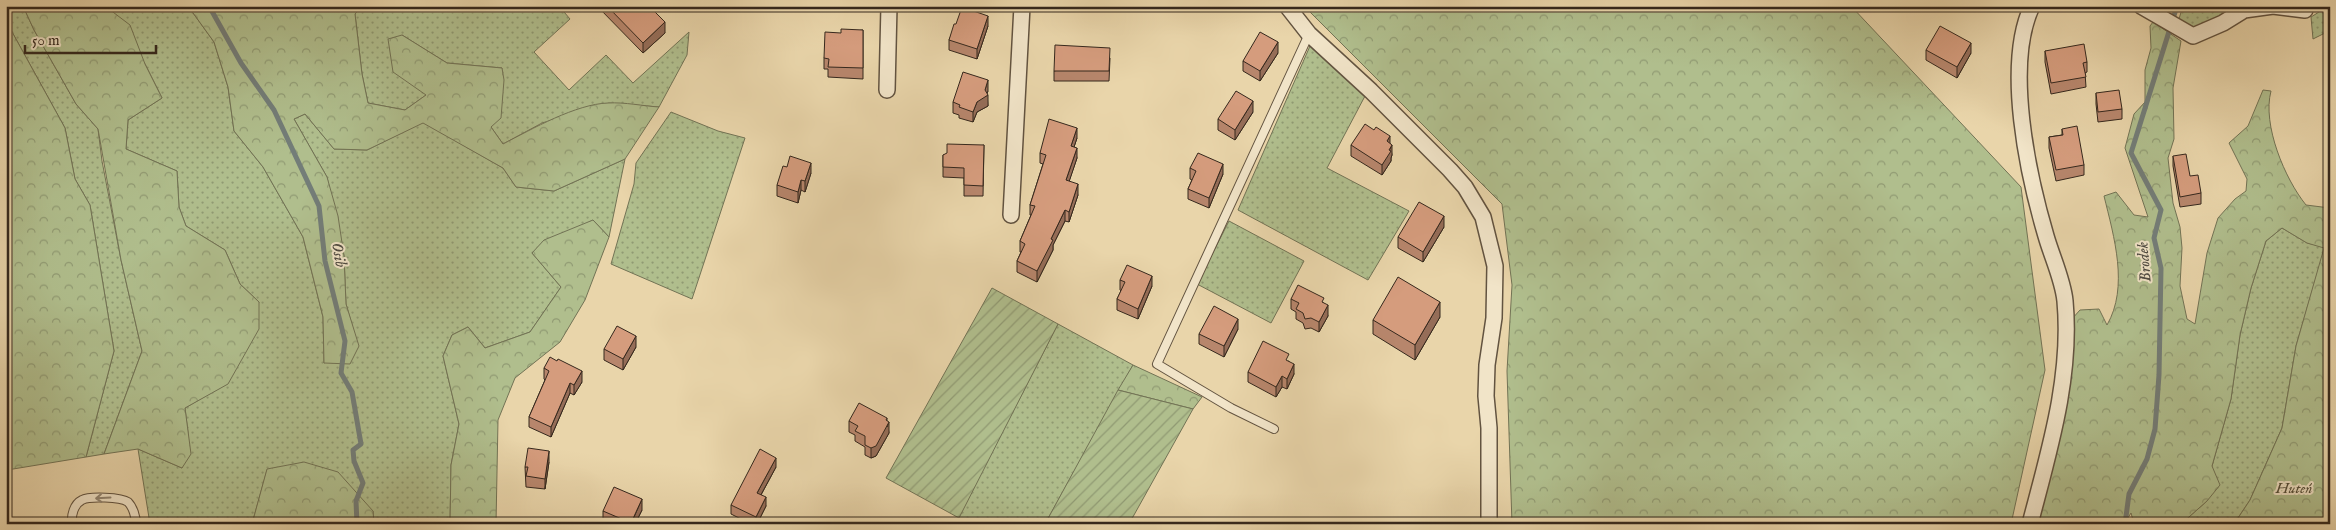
<svg xmlns="http://www.w3.org/2000/svg" width="2336" height="530" viewBox="0 0 2336 530" font-family="'IM FELL English',serif">
<style>
.grass{fill:url(#grass-dots);stroke:#727355}
.forest{fill:url(#forest-crowns);stroke:#727355}
.garden{fill:url(#garden-furrows);stroke:#727355}
.lines{fill:none;stroke-linecap:round;stroke-linejoin:round}
.stream{stroke:#737d78;stroke-width:5}
.service-casing{stroke:#625340;stroke-width:10}
.minor-casing{stroke:#625340;stroke-width:18}
.service{stroke:#f1e4c8;stroke-width:8}
.minor{stroke:#f1e4c8;stroke-width:15}
.wall{fill:#b7866c;stroke:#35281d}
.shaded-wall{fill:#956d58;stroke:#35281d}
.building{fill:#d59c7d;stroke:#35281d}
.oneway{stroke:#938672}
.labels{text-anchor:middle;dominant-baseline:central;stroke-width:4;stroke-linejoin:round;paint-order:stroke}
.park-label{font-size:15px;font-style:italic;fill:#544e39;stroke:#f1e4c8}
.water-label{font-size:16px;font-style:italic;fill:#4f4b43;stroke:#f1e4c8}
</style>
<defs>
<pattern id="grass-dots" width="8" height="8" patternUnits="userSpaceOnUse" patternTransform="scale(1.25)"><rect width="8" height="8" fill="#b0be8d"/><path d="M2 2h.1M6 6h.1" fill="none" stroke="#909a73" stroke-width="1.8" stroke-linecap="round"/></pattern>
<pattern id="forest-crowns" width="20" height="18" patternUnits="userSpaceOnUse" patternTransform="scale(1.25)"><rect width="20" height="18" fill="#b0be8d"/><path d="M2 6a3 3 0 1 1 6 0M12 15a3 3 0 1 1 6 0" fill="none" stroke="#909a73"/></pattern>
<pattern id="garden-furrows" width="10" height="10" patternUnits="userSpaceOnUse" patternTransform="scale(1.25)"><rect width="10" height="10" fill="#b0be8d"/><path d="M-1 1l2-2M0 10L10 0M9 11l2-2" fill="none" stroke="#909a73"/></pattern>
</defs>
<rect width="100%" height="100%" fill="#e9d5aa"/>
<filter id="stains"><feTurbulence type="fractalNoise" baseFrequency=".004" numOctaves="4"/><feColorMatrix values="0 0 0 0 .2 0 0 0 0 .09 0 0 0 0 .02 0 0 0 .5 -.17"/></filter>
<radialGradient id="worn" r=".72"><stop offset=".6" stop-color="#630" stop-opacity="0"/><stop offset="1" stop-color="#630" stop-opacity=".3"/></radialGradient>
<path class="grass" d="M6 6H23L34 30 76 104 98 129 102 161 121 260 142 351 104 454 86 457 114 351 90 205 75 179 65 128 6 21Z
M105 6H188L214 42 228 87 234 131 263 167 303 237 323 317 324 363 358 346 346 304 344 256 327 177 294 119 305 114 334 149 367 150 423 122 503 168 516 187 554 191 625 159 609 237 593 220 532 253 561 287 530 332 485 348 468 327 452 335 443 356 459 424 451 465 450 524H374L373 511 267 470 252 524H150L138 449 182 468 188 433 185 408 228 383 259 302 240 284 225 250 186 226 179 207 177 171 126 149 128 120 162 98 145 64Z
M362 6H559L570 19 534 52 569 90 606 55 633 83 689 32 687 55 659 107 609 103 542 123 503 144 491 127 502 68 447 63 402 35 426 95 405 110 368 103 362 74 355 14Z
M2183 6H2243L2192 31 2178 22Z
M2317 6H2330V26L2327 32 2313 39 2311 17 2319 12Z
M1310 46 1319 51 1365 96 1327 168 1409 211 1368 280 1238 210Z
M671 112 718 131 745 138 692 299 611 264 634 184 636 163Z
M1229 221 1304 261 1271 323 1197 284Z
M2282 228 2307 243 2325 247 2296 346 2282 428 2250 500 2234 524H2181L2207 501 2212 466 2231 399 2240 335 2251 288 2266 241Z
M1058 324 1133 365 1045 524H955Z"/>
<path class="forest" d="M23 6H105L130 25 145 64 162 98 128 120 126 149 177 171 179 207 186 226 225 250 240 284 259 302V329L228 384 185 408 191 454 182 468 138 449 104 454 142 351 121 260 98 129 76 104 34 30Z
M188 6H362L355 14 362 74 368 103 405 110 426 95 393 72 388 39 402 35 447 63 502 68 504 80 501 118 491 127 503 144C532 129 576 104 608 103 625 102 643 106 659 107L625 159 554 191 516 187 503 168 423 123 367 150 334 149 305 114 294 119 327 177 338 216 344 256 346 304 359 346 350 364 324 363 323 317 303 237 263 167 234 131 228 87 214 42Z
M1304 6H1851L2021 187 2045 370 2011 524H1512L1507 371 1512 285 1502 204Z
M6 21 65 128 75 179 90 205 114 351 86 457 7 470Z
M2153 22 2181 41 2173 88 2174 139 2168 158 2173 203 2180 227 2182 248 2180 286 2187 319 2195 324 2207 253 2218 218 2235 199 2246 191 2247 179 2229 143 2248 126 2263 90 2271 91C2262 125 2285 179 2306 205L2330 208V524H2234L2250 500 2282 428 2296 346 2324 248 2307 243 2282 228 2266 241 2251 288 2240 335 2231 399 2212 466 2220 485 2207 501 2181 524H2134L2131 513 2124 524H2032L2071 320 2080 310 2099 309 2107 325C2129 287 2114 237 2104 196L2116 192 2134 215 2148 217 2125 148 2134 114 2145 102V70L2151 48 2150 26Z
M593 220 609 237 585 300 560 342 515 378 498 420 496 524H450L451 465 459 424 443 356 452 335 468 327 485 348 530 332 561 287 532 253 544 240Z
M1133 365 1202 397 1193 409 1118 390Z
M304 462 338 472 373 511 374 524H252L267 469Z"/>
<path class="garden" d="M992 288 1058 324 959 518 886 478Z
M1118 390 1193 409 1129 524H1045Z"/>
<g class="lines">
<path class="stream" d="M209 6 241 63 274 110 319 206 325 261 345 341 341 373 352 392 361 444 353 450 354 461 363 483 356 501 357 524
M2125 524 2129 494 2147 459 2155 429 2159 375 2161 268 2154 238 2161 210 2131 153 2177 6"/>
<defs>
<path id="service" d="M1274 429 1231 408 1157 364 1309 34
M72 524C71 515 74 504 82 500 89 496 121 497 128 502 133 507 136 517 136 524"/>
<path id="minor" d="M1287 6 1309 34 1371 91 1450 170 1465 187 1483 217 1495 266 1494 318 1487 365 1486 396 1489 428V524
M2141 6 2193 36 2223 23 2244 10 2273 6 2305 10
M887 90 889 6
M1011 215 1022 6
M2030 524C2049 451 2072 377 2065 301 2063 280 2052 257 2046 236 2028 175 2004 65 2032 6"/>
</defs>
<use href="#service" class="service-casing"/>
<use href="#minor" class="minor-casing"/>
<use href="#service" class="service"/>
<use href="#minor" class="minor"/>
</g>
<path class="wall" d="M597 6H649L665 33 643 53Z
M956 24 988 26 977 59 949 50V40Z
M863 30V79L828 77V69H824V58L841 33Z
M1926 50 1971 53 1957 78 1926 60Z
M2045 51 2087 62V72L2085 73 2086 87 2051 94 2045 62Z
M1278 53 1260 81 1243 71V61Z
M1110 58 1109 81H1054V71Z
M988 91 987 93 988 106 977 112 973 122 959 118V115L953 113V102Z
M2096 93 2122 109V119L2098 122 2096 104Z
M1253 112 1235 140 1218 130V119Z
M2062 129 2084 165V175L2056 181 2049 148V137L2062 135Z
M1077 138 1074 147 1077 158 1069 181 1078 195 1069 222 1065 221 1053 245V250L1037 282 1017 272V261L1021 252H1020V241L1031 215H1030V205L1043 164 1040 163V153Z
M1390 143 1392 155 1391 158V161L1382 175 1351 156V145Z
M984 145 983 196H964V178L943 177V155Z
M2173 156 2201 193V204L2180 207 2173 166Z
M1190 168 1223 174 1209 208 1188 199V189L1192 180 1190 179Z
M811 173 805 192 801 190 798 203 777 196V185Z
M1444 227 1423 262 1398 248V237Z
M1120 280 1152 286 1138 319 1117 310V299L1121 291 1120 290Z
M1291 299 1324 303 1328 316 1319 332 1311 328 1305 329 1303 323 1296 319V312L1291 309Z
M1440 317 1415 360 1373 334V320Z
M1238 329 1224 357 1199 344V334Z
M636 347 623 370 604 360V349Z
M1289 361 1294 374 1287 389 1282 387 1276 397 1248 382V372Z
M544 368 582 382 574 395 570 393 551 437 529 427V417L545 380 544 379Z
M849 421H887L889 433 876 456 871 458 865 455V447L855 441V435L849 432Z
M549 462 545 489 526 487 525 467Z
M776 467 761 495 766 506 757 524H751L731 514V505Z
M642 510 635 524H609L603 521V511Z"/>
<path class="shaded-wall" d="M988 16V26L977 59V49Z
M665 22V33L643 53V43Z
M1278 42V53L1260 81V71Z
M1971 43V53L1957 78V67Z
M988 80V91L986 96 988 95V106L977 112 973 122V112L977 102 985 90Z
M1253 101V112L1235 140V130Z
M1077 128V138L1071 156V146Z
M1390 136V146L1387 141Z
M1392 145V155L1391 158V161L1382 175V165Z
M1077 148V158L1066 191V180Z
M811 163V173L805 192V181Z
M1223 164V174L1209 208V198Z
M801 180V190L798 203V192Z
M1078 184V195L1069 222V212Z
M1065 210V221L1053 245V250L1037 282V271L1051 239Z
M1444 216V227L1423 262V252Z
M1152 276V286L1138 319V309Z
M1440 302V317L1415 360V345Z
M1328 305V316L1319 332V322Z
M1238 319V329L1224 357V346Z
M636 336V347L623 370V359Z
M1294 364V374L1287 389V379Z
M582 371V382L574 395V385Z
M1282 376V387L1276 397V387Z
M570 383V393L551 437V427Z
M887 418V427L889 422V433L876 456 871 458V448Z
M549 451V462L545 489V479Z
M776 458V467L757 502V493Z
M766 497V506L757 524H756V517Z
M642 499V510L635 524H631Z"/>
<path class="building" d="M607 6H649L665 22 643 43Z
M962 7 988 16 977 49 949 40 954 24H956Z
M1940 26 1971 43 1957 67 1926 50Z
M841 29 863 30V68L828 67 829 59 824 58 825 32 841 33Z
M1260 32 1278 42 1260 71 1243 61Z
M2084 44 2087 62 2083 63 2086 77 2051 83 2045 51Z
M1055 45 1110 48 1109 71H1054Z
M963 72 988 80 985 90 988 95 977 102 973 112 959 107 960 105 953 102Z
M2119 90 2122 109 2098 112 2096 93Z
M1236 91 1253 101 1235 130 1218 119Z
M1049 119 1077 128 1071 146 1077 148 1066 180 1078 184 1069 212 1065 210 1051 239 1053 240 1037 271 1017 261 1025 244 1020 241 1035 206 1030 205 1046 155 1040 153Z
M1365 124 1374 130 1376 127 1390 136 1387 141 1392 145 1389 150 1391 151 1382 165 1351 145Z
M2077 126 2084 165 2056 170 2049 137 2063 135 2062 129Z
M947 144 984 145 983 186 964 185V168L943 167V155L947 153Z
M1198 153 1223 164 1209 198 1188 189 1196 171 1190 168Z
M2186 154 2190 176 2198 175 2201 193 2180 197 2173 156Z
M790 156 811 163 805 181 801 180 798 192 777 185 783 166 787 167Z
M1419 202 1444 216 1423 252 1398 237Z
M1127 265 1152 276 1138 309 1117 299 1125 282 1120 280Z
M1398 277 1440 302 1415 345 1373 320Z
M1298 285 1324 298 1322 302 1328 305 1319 322 1311 318 1305 319 1303 313 1296 309 1299 303 1291 299Z
M1214 306 1238 319 1224 346 1199 334Z
M617 326 636 336 623 359 604 349Z
M1263 341 1289 354 1286 360 1294 364 1287 379 1282 376 1276 387 1248 372Z
M550 357 557 361 558 359 582 371 574 385 570 383 551 427 529 417 549 371 544 368Z
M859 403 887 418 886 420 889 422 876 446 871 448 865 445V436L855 431 858 426 849 421Z
M528 448 549 451 545 479 526 476 528 467H525Z
M760 449 776 458 757 493 766 497 756 517 731 505Z
M614 487 642 499 631 523 603 511Z"/>
<defs><path id="oneway-shaft" d="M-6 0H5M1.5-3L5.5 0L1.5 3" fill="none" stroke-width="1.6" stroke-linecap="round" stroke-linejoin="round" transform="scale(1.25)"/></defs>
<use class="oneway" href="#oneway-shaft" transform="translate(103 498) rotate(177)"/>
<g class="labels">
<g class="park-label">
<text x="2294" y="488">Huteń</text>
</g>
<g class="water-label">
<text transform="translate(338 255) rotate(80)">Osib</text>
<text transform="translate(2145 262) rotate(-95)">Brodek</text>
</g>
</g>
<rect width="2336" height="530" fill="none" stroke="#e9d5aa" stroke-width="25"/>
<rect x="8" y="8" width="2321" height="515" fill="none" stroke="#35281d" stroke-width="2.5"/>
<rect x="12" y="12" width="2311" height="505" fill="none" stroke="#35281d"/>
<path d="M25 45v8h131v-8" fill="none" stroke="#35281d" stroke-width="2.5"/>
<text x="32" y="45" font-size="15" fill="#35281d" stroke="#f1e4c8" stroke-width="4" paint-order="stroke">50 m</text>
<rect width="100%" height="100%" filter="url(#stains)"/>
<rect width="100%" height="100%" fill="url(#worn)"/>
</svg>
